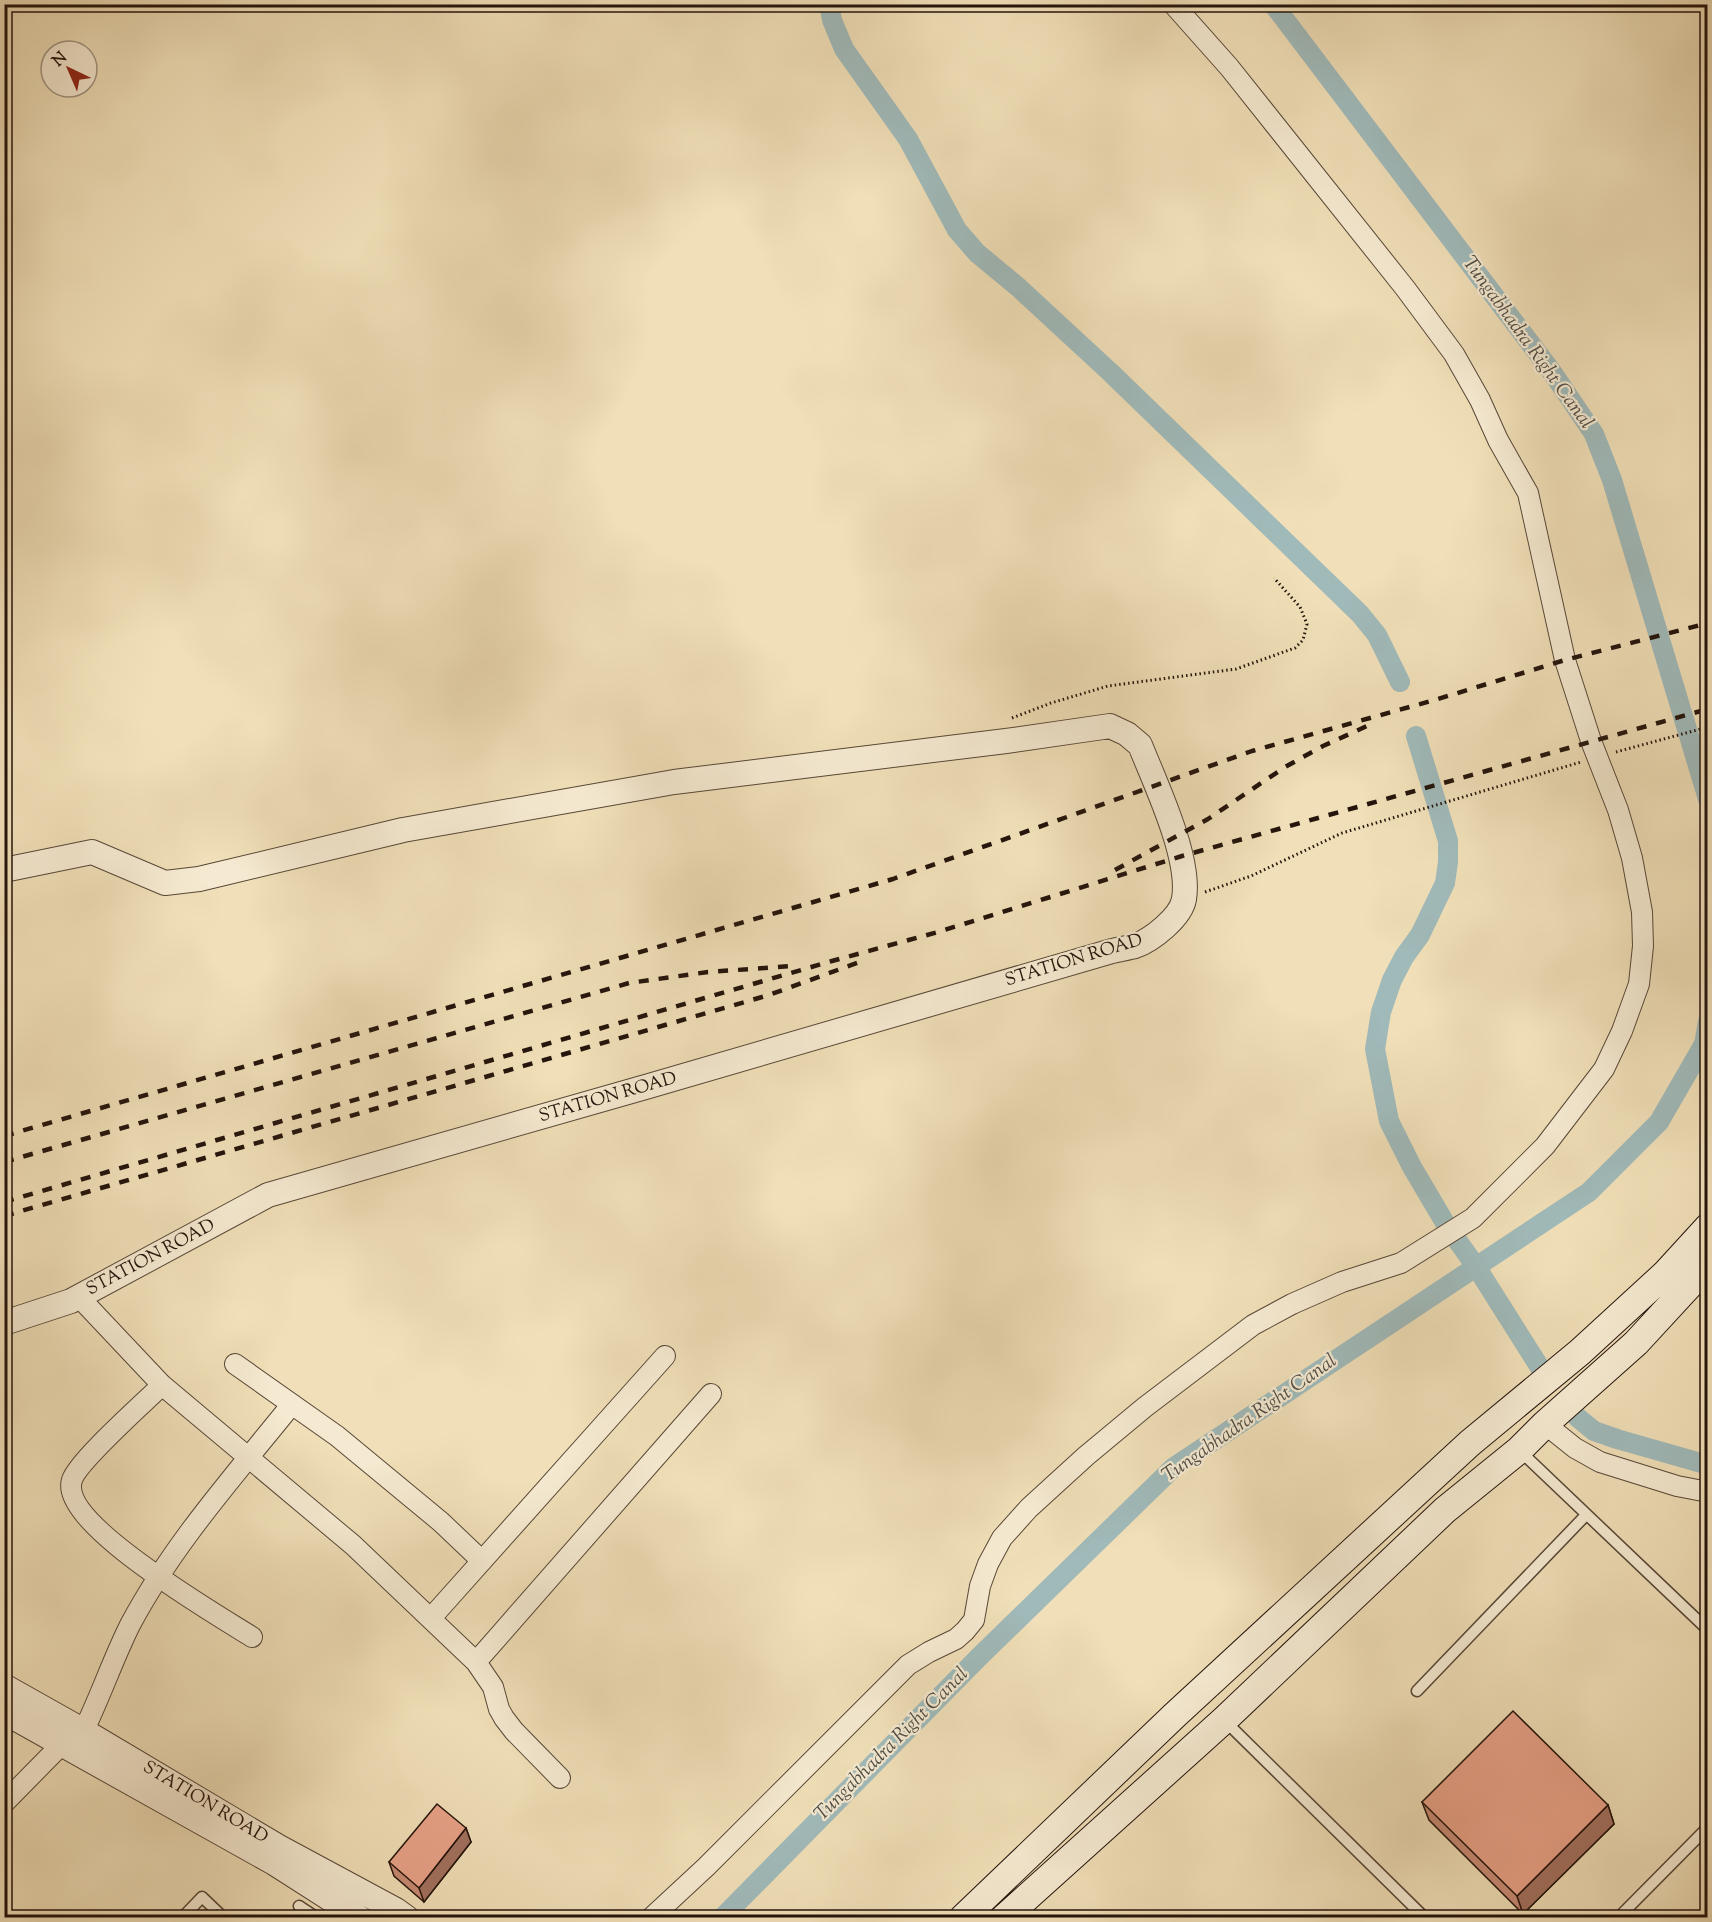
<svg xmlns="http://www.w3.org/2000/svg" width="1712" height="1922" viewBox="0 0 1712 1922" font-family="'Sorts Mill Goudy',serif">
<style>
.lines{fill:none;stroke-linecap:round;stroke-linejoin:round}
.canal{stroke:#a0baba;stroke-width:20}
.service-casing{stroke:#574737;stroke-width:13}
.minor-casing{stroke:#574737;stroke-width:22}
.tertiary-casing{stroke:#574737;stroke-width:26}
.secondary-casing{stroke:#24140c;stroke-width:29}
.path{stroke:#24140c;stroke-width:3;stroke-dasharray:1.5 3;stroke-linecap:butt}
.service{stroke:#f5ead1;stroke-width:10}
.minor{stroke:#f5ead1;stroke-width:20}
.tertiary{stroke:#f5ead1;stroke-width:24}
.secondary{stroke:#f5ead1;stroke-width:27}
.rail{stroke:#24140c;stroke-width:4.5;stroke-dasharray:10 10;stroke-linecap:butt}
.wall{fill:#c88b75;stroke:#24140c;stroke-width:1.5}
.shaded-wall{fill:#a2715f;stroke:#24140c;stroke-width:1.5}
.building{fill:#e8a288;stroke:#24140c;stroke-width:1.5}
.labels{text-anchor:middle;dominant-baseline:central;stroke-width:4.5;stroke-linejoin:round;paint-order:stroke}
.street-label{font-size:18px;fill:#24140c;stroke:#f5ead1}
.water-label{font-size:20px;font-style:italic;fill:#4f4e49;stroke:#f5ead1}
</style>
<rect width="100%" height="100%" fill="#f0dfb8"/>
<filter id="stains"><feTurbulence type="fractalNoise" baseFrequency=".00333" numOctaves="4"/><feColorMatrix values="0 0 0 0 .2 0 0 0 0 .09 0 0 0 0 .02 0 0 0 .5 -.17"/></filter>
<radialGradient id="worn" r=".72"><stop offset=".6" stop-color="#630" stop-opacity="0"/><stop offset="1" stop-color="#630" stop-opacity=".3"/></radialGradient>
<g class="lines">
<path class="canal" d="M829 4 832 20 844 49 908 139 957 230 977 253 1018 287 1110 372 1360 614 1377 635 1400 682
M1273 4 1552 372 1594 434 1612 480 1708 799
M1416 736 1448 841V862L1445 883 1420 935 1404 957 1392 980 1381 1012 1375 1049 1389 1121 1412 1167 1448 1228
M1457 1240 1477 1268 1544 1374
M1577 1417 1594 1431 1617 1439 1708 1465
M722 1918 979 1657 1174 1467 1589 1192 1659 1122 1704 1044 1708 1022"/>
<defs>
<path id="service" d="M1519 1450 1708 1630
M1417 1691 1586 1515
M1224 1720 1425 1918
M299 1906 317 1918
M182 1918 202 1897 224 1918
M1618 1918 1708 1827"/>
<path id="minor" d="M79 1297 162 1385 353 1545 476 1662 493 1687 499 1709 504 1718 514 1731 560 1778
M235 1364 337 1436 441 1522 482 1561
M162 1385C144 1403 78 1461 72 1480 58 1523 219 1616 252 1637
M1545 1424 1575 1448 1600 1462 1677 1486 1708 1492
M431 1618 665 1356
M476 1662 711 1394
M78 1742C98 1704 111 1663 130 1625 173 1544 235 1475 292 1404
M4 1803 62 1744
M651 1918 706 1867 908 1665 929 1652 956 1639 965 1631 974 1620 980 1586 988 1564 1002 1538 1029 1508 1086 1456 1145 1407 1253 1325 1292 1304 1342 1282 1401 1263 1473 1218 1545 1146 1604 1069 1622 1031 1639 984 1643 946 1642 912 1632 858 1618 810 1591 741 1565 660 1528 493 1498 440 1480 400 1454 354 1405 288 1229 67 1173 4"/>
<path id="tertiary" d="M4 870 92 852 165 883 199 879 403 830 674 782 1006 741 1110 726 1127 734 1140 745C1156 785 1191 858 1184 899 1181 917 1152 940 1135 946 1128 948 1120 949 1112 951L649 1086 268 1195 71 1301 4 1323
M4 1686 84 1731 279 1847 396 1910 407 1918
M4 1712 274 1863 360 1918"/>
<path id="secondary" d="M963 1918 1175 1715 1470 1443 1580 1352 1665 1274 1708 1227
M1004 1918 1224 1720 1445 1510 1519 1450 1545 1424 1636 1343 1708 1265"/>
</defs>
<use href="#service" class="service-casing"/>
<use href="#minor" class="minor-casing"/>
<use href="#tertiary" class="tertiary-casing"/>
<use href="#secondary" class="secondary-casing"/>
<path class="path" d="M1012 718 1051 703 1108 686 1236 669 1295 648 1303 640 1307 624 1300 607 1274 578
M1616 752 1708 727
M1205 892 1251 876 1342 833 1581 762"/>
<use href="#service" class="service"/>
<use href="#minor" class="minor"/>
<use href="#tertiary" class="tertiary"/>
<use href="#secondary" class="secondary"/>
<path class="rail" d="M1115 870 1208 819 1285 767 1323 746 1367 726
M4 1136 893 879 1252 751 1438 699 1565 660 1708 623
M4 1162 629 983 708 972 793 966
M4 1202 832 961 938 932 1182 856 1708 709
M4 1216 769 995 865 960"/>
</g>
<path class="wall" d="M1422 1802 1608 1805 1614 1824 1523 1914 1429 1820Z
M466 1828 471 1842 424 1902 394 1876 389 1862Z"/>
<path class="shaded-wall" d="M1608 1805 1614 1824 1523 1914 1517 1896Z
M466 1828 471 1842 424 1902 419 1888Z"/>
<path class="building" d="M1513 1711 1608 1805 1517 1896 1422 1802Z
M437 1804 466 1828 419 1888 389 1862Z
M217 1910 225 1917H210Z"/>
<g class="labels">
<g class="street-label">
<text transform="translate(1074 961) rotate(-17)">STATION ROAD</text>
<text transform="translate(608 1098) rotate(-16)">STATION ROAD</text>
<text transform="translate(151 1258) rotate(-28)">STATION ROAD</text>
<text transform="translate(205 1803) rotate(31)">STATION ROAD</text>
</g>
<g class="water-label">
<text transform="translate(1527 343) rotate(54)">Tungabhadra Right Canal</text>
<text transform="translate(1250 1419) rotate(-35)">Tungabhadra Right Canal</text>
<text transform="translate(892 1745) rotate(-45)">Tungabhadra Right Canal</text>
</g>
</g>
<rect width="1712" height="1922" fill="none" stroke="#f0dfb8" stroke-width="24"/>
<rect x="6" y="6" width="1700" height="1910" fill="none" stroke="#24140c" stroke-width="3"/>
<rect x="12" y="12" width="1688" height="1898" fill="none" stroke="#24140c" stroke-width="1.5"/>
<g transform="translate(69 69) rotate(316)"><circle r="28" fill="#f5ead1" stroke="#a19482" stroke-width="1.5"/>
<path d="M0-4.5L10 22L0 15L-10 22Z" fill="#8f2418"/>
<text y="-9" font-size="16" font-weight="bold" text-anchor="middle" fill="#24140c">N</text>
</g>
<rect width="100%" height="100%" filter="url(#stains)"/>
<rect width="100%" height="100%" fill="url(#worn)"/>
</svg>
